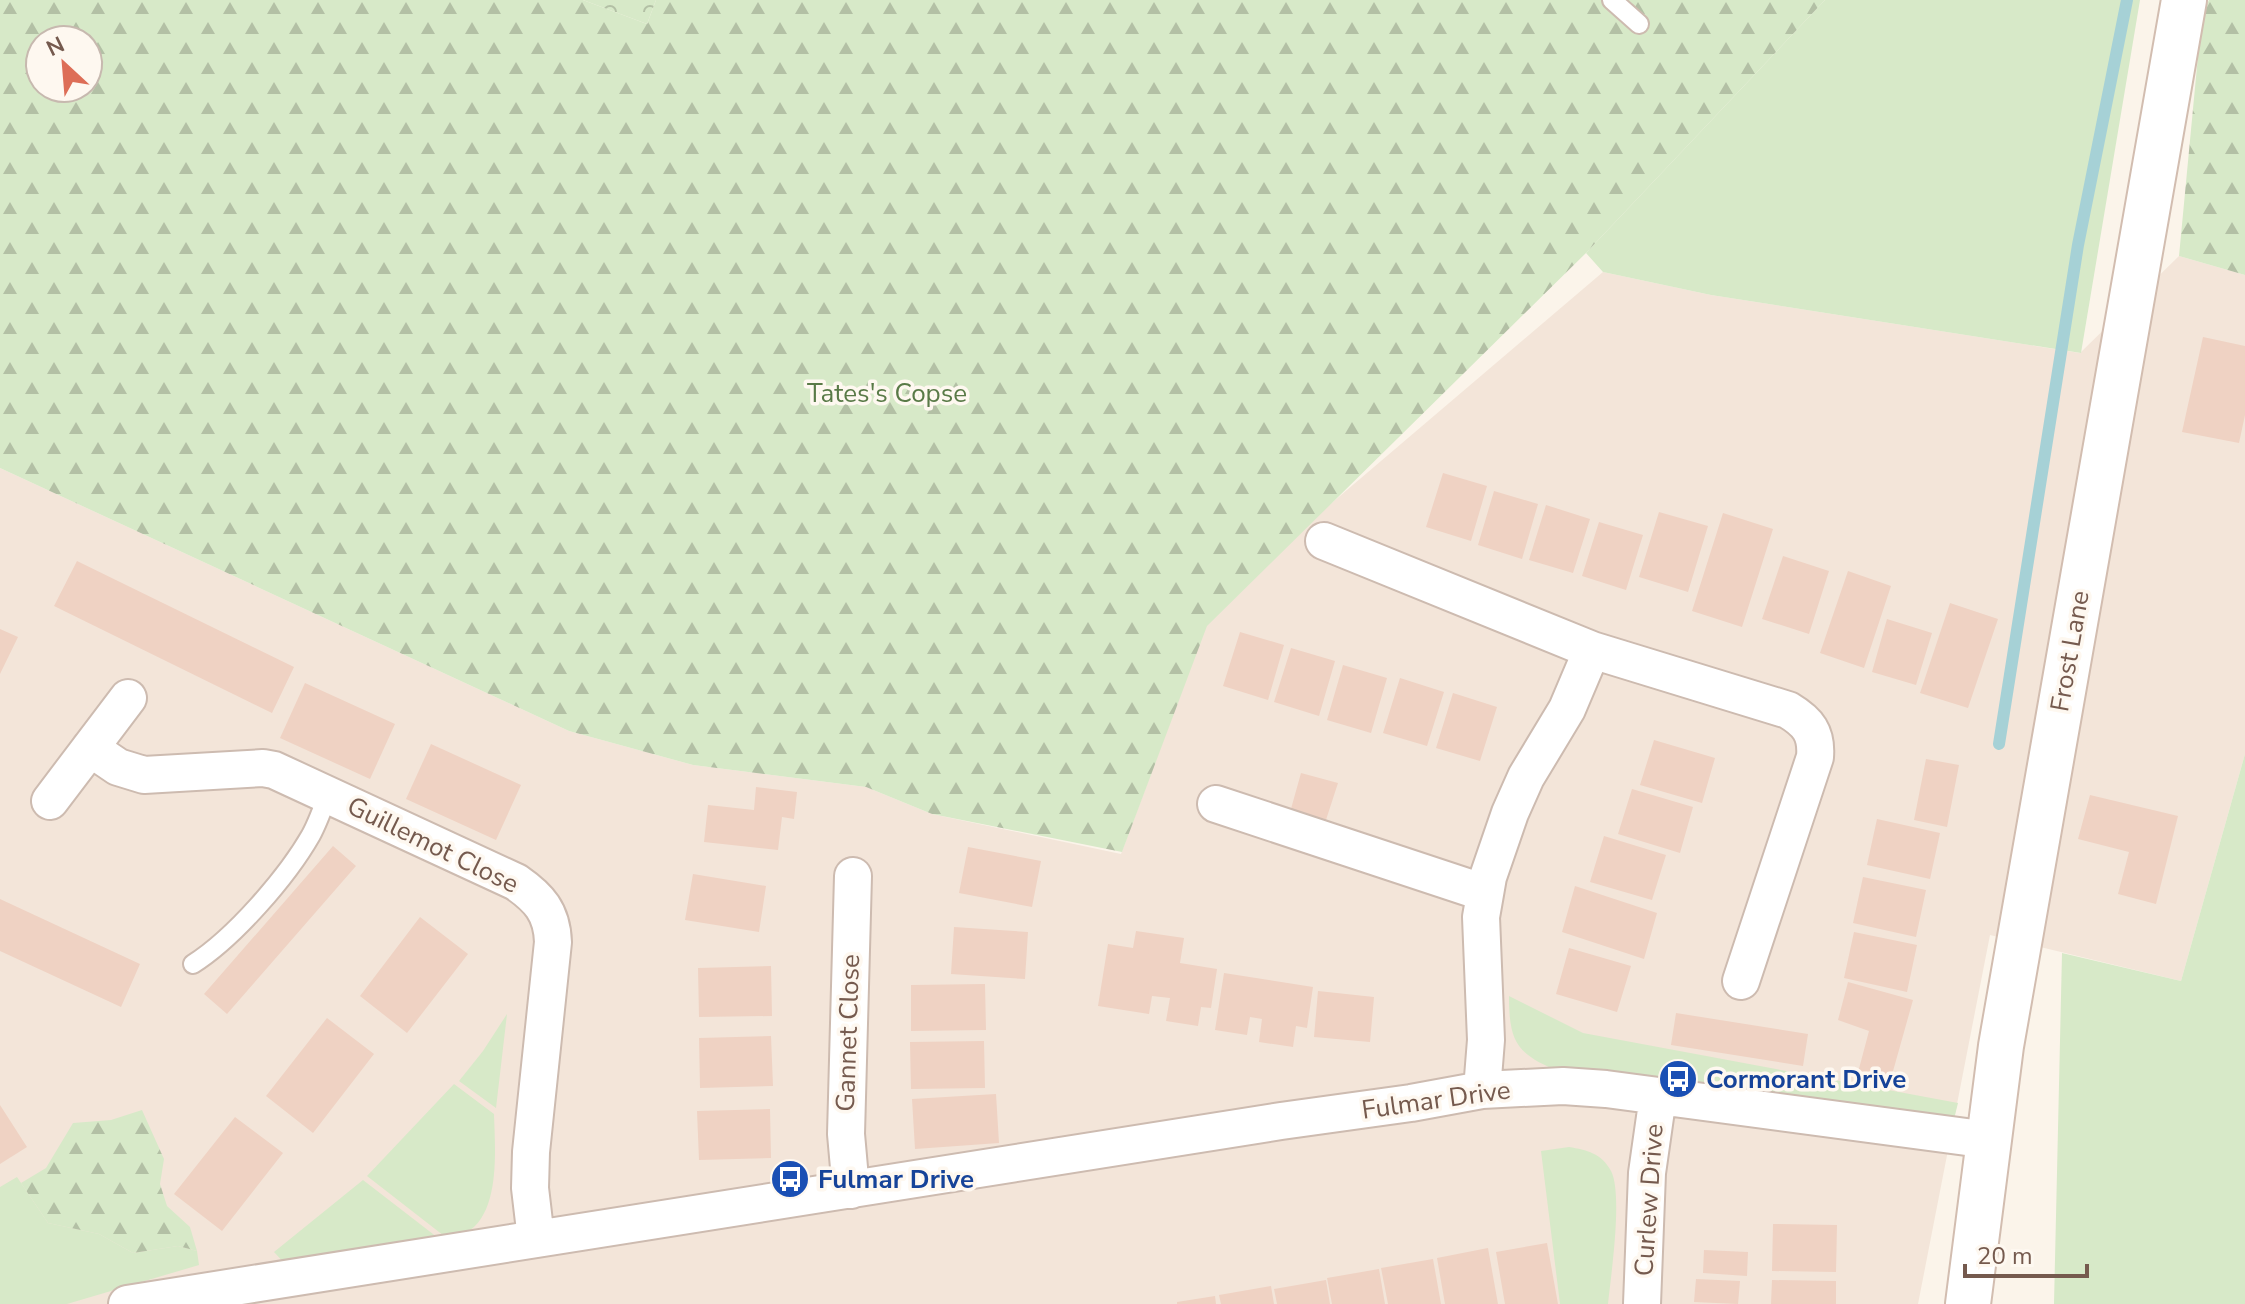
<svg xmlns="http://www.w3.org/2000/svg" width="2245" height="1304" viewBox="0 0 2245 1304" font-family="'Nunito Sans',sans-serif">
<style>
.residential{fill:#f3e5d9}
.grass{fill:#d7e9c8}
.forest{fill:url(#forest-firs);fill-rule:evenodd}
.park{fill:url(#park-crowns)}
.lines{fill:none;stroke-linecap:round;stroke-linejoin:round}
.stream{stroke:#a6d1d6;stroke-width:12}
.building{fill:#efd2c3}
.lane-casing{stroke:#cdbbb0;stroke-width:22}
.street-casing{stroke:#cdbbb0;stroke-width:40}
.secondary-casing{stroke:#d2bdb0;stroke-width:48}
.lane{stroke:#fff;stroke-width:18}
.street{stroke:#fff;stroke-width:36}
.secondary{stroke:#fff;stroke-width:44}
.labels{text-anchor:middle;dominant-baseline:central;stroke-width:7;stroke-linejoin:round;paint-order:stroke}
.park-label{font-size:26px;fill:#597a47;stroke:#fef8f0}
.street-label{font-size:26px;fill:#755a4e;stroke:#fef8f0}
.transit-label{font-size:26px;font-weight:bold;fill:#164399;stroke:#fef8f0;text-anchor:start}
</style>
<defs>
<pattern id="forest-firs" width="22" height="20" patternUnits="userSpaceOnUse" patternTransform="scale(2)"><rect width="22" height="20" fill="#d7e9c8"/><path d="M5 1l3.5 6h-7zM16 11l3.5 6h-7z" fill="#b3c0a5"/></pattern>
<pattern id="park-crowns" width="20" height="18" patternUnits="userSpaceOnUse" patternTransform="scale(2)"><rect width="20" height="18" fill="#d7e9c8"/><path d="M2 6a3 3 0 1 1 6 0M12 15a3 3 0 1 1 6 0" fill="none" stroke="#b3c0a5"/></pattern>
</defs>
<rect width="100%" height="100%" fill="#fbf4ea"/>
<path class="residential" d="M2179 256 2245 275V754L2181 981 1990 935 1918 1304H0V468L569 731 693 765 866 787 932 814 1121 854 1206 626 1327 507 1603 272 1711 295 2080 353Z"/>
<path class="grass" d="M1825 0H2140L2081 353 1711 295 1603 272 1586 253Z
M2245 754V1304H2054L2062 953 2181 981Z
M1509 996 1583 1033 1958 1103 1953 1123 1560 1072C1517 1054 1509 1043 1509 996Z
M507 1014 496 1108 459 1081 483 1051Z
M454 1084 494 1114C495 1149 501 1213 466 1233 461 1236 453 1237 448 1239L367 1176Z
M1569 1147C1587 1150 1601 1153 1611 1171 1623 1194 1611 1275 1608 1304H1560L1541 1151Z
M17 1177 48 1223 99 1234 133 1253 178 1246 197 1251 199 1265 67 1304H0V1187Z
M363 1180 442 1241 287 1266 274 1252Z"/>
<path class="forest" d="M0 0H583L647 24 656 0H1825L1586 253 1207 626 1122 852 932 814 866 787 693 765 569 731 0 468ZM40 40H88V88H40Z
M2209 0H2245V275L2179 256 2202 14Z
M142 1110 164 1159 160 1184 167 1206 190 1227 197 1251 178 1246 133 1253 99 1234 48 1223 21 1183 46 1168 73 1123 111 1120Z"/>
<path class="park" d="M583 0H656L647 24Z"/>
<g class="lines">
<path class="stream" d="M1999 744 2078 245 2127 0"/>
</g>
<path class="building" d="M2203 337 2245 346V415L2239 443 2182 432Z
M1443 473 1487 486 1471 541 1426 527Z
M1494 491 1538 504 1522 559 1478 545Z
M1546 505 1590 519 1573 573 1529 560Z
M1659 512 1708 526 1688 592 1639 577Z
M1723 513 1773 529 1742 627 1692 611Z
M1599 522 1643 535 1626 590 1582 576Z
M1783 556 1829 571 1809 634 1762 619Z
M77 561 294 667 272 713 54 606Z
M1848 571 1891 586 1864 668 1820 653Z
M1950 603 1998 619 1968 708 1920 693Z
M1887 619 1932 633 1916 685 1872 672Z
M0 629 18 637 0 674Z
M1240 632 1284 645 1268 700 1223 686Z
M1291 648 1335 661 1319 716 1274 702Z
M1343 665 1387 678 1371 733 1327 720Z
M1400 678 1444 692 1427 746 1383 733Z
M305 683 395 724 370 779 280 738Z
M1453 693 1497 707 1480 761 1436 748Z
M1654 740 1715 758 1702 803 1640 785Z
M431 744 521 785 496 840 406 799Z
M1926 759 1959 765 1947 827 1914 820Z
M1301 773 1338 783 1324 826 1289 816Z
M756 787 797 792 794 819 782 817 778 850 704 842 708 805 754 810Z
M1632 789 1693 807 1680 853 1618 834Z
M2090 795 2178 816 2156 904 2118 894 2129 852 2078 839Z
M1877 819 1940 833 1930 879 1867 865Z
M1604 836 1666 855 1652 900 1590 882Z
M333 846 356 866 227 1014 204 994Z
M968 847 1041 861 1032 907 959 893Z
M693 874 766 886 759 932 685 920Z
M1863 877 1926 890 1916 937 1853 923Z
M1575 886 1657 913 1644 959 1562 932Z
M0 899 140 964 121 1007 0 951Z
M420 917 468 954 407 1033 360 996Z
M954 927 1028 932 1025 979 951 974Z
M1136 931 1184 938 1180 963 1217 969 1211 1008 1201 1007 1198 1026 1166 1021 1170 998 1152 996 1149 1014 1098 1006 1108 944 1133 948Z
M1854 932 1917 945 1907 992 1844 978Z
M1569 948 1631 966 1617 1012 1556 994Z
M771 966 772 1016 699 1017 698 968Z
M1224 973 1313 987 1307 1028 1296 1026 1293 1047 1259 1042 1262 1019 1250 1017 1247 1035 1215 1030Z
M1848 982 1913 1000 1888 1089 1856 1080 1869 1031 1838 1020Z
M985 984 986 1030 911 1031V985Z
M1318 991 1374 997 1370 1042 1314 1037Z
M1676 1013 1808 1034 1803 1066 1671 1045Z
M327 1018 374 1054 313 1133 266 1096Z
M771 1036 773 1086 700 1088 699 1038Z
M984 1041 985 1088 911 1089 910 1042Z
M996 1094 999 1143 915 1149 912 1099Z
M0 1105 27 1147 0 1164Z
M770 1109 771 1158 699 1160 697 1111Z
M235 1117 283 1153 222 1231 174 1194Z
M1773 1224 1837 1225 1836 1272 1772 1271Z
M1547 1243 1558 1304H1505L1496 1252Z
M1488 1248 1498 1304H1445L1437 1258Z
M1704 1250 1748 1252 1747 1276 1703 1273Z
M1433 1259 1441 1304H1388L1381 1268Z
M1379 1269 1385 1304H1332L1327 1278Z
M1696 1279 1740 1281 1738 1304 1694 1302Z
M1326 1280 1330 1304H1277L1274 1289Z
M1772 1280 1836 1281V1304H1771Z
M1271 1286 1274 1304H1221L1219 1295Z
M1215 1296 1216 1304H1177V1302Z"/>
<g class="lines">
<defs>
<path id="lane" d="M1612 0 1639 24
M193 964C234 938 287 877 311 835 318 822 323 808 328 794"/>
<path id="street" d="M1324 541 1592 650 1788 710C1808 722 1817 733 1815 757L1741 981
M90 748 118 767 144 775 263 768 274 770 516 882C539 898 552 912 553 942L531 1152 530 1188 536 1239
M50 801 128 698
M1216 804 1485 893
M1482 1090 1486 1040 1481 917 1488 877 1510 813 1526 777 1567 709 1592 650
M851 1190 846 1134 853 876
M127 1304 1281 1121 1411 1103 1482 1090 1563 1086 1606 1089 1989 1140
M1642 1304 1647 1173 1658 1096"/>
<path id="secondary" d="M1968 1304 2001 1046 2184 0"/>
</defs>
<use href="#lane" class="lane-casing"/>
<use href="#street" class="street-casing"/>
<use href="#secondary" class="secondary-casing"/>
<use href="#lane" class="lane"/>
<use href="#street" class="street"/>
<use href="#secondary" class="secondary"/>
</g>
<defs>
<symbol id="bus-disc" viewBox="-11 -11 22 22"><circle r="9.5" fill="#1a4fb4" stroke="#fef8f0"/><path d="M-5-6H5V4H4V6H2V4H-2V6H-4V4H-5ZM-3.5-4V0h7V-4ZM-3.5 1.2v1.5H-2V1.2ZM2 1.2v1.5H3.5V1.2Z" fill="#fff"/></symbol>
</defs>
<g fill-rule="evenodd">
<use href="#bus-disc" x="1656" y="1057" width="44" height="44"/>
<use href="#bus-disc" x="768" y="1157" width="44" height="44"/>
</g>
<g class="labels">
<g class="park-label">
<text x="887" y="393">Tates's Copse</text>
</g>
<g class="street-label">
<text transform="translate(2070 651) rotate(-80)">Frost Lane</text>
<text transform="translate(433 845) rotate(26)">Guillemot Close</text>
<text transform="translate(848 1033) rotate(-88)">Gannet Close</text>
<text transform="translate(1436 1100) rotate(-8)">Fulmar Drive</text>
<text transform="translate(1649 1200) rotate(-86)">Curlew Drive</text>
</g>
<g class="transit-label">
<text x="1706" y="1079">Cormorant Drive</text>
<text x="818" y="1179">Fulmar Drive</text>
</g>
</g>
<g transform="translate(64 64) rotate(334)"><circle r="38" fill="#fef8f0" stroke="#c7b9af" stroke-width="2"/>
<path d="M0-6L14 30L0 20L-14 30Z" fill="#dd6e57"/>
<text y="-12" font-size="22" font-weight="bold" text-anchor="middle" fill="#755a4e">N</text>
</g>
<path d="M1965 1264v12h122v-12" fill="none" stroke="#755a4e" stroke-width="4"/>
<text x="1977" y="1264" font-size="24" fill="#755a4e" stroke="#fef8f0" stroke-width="6" paint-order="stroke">20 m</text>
</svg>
